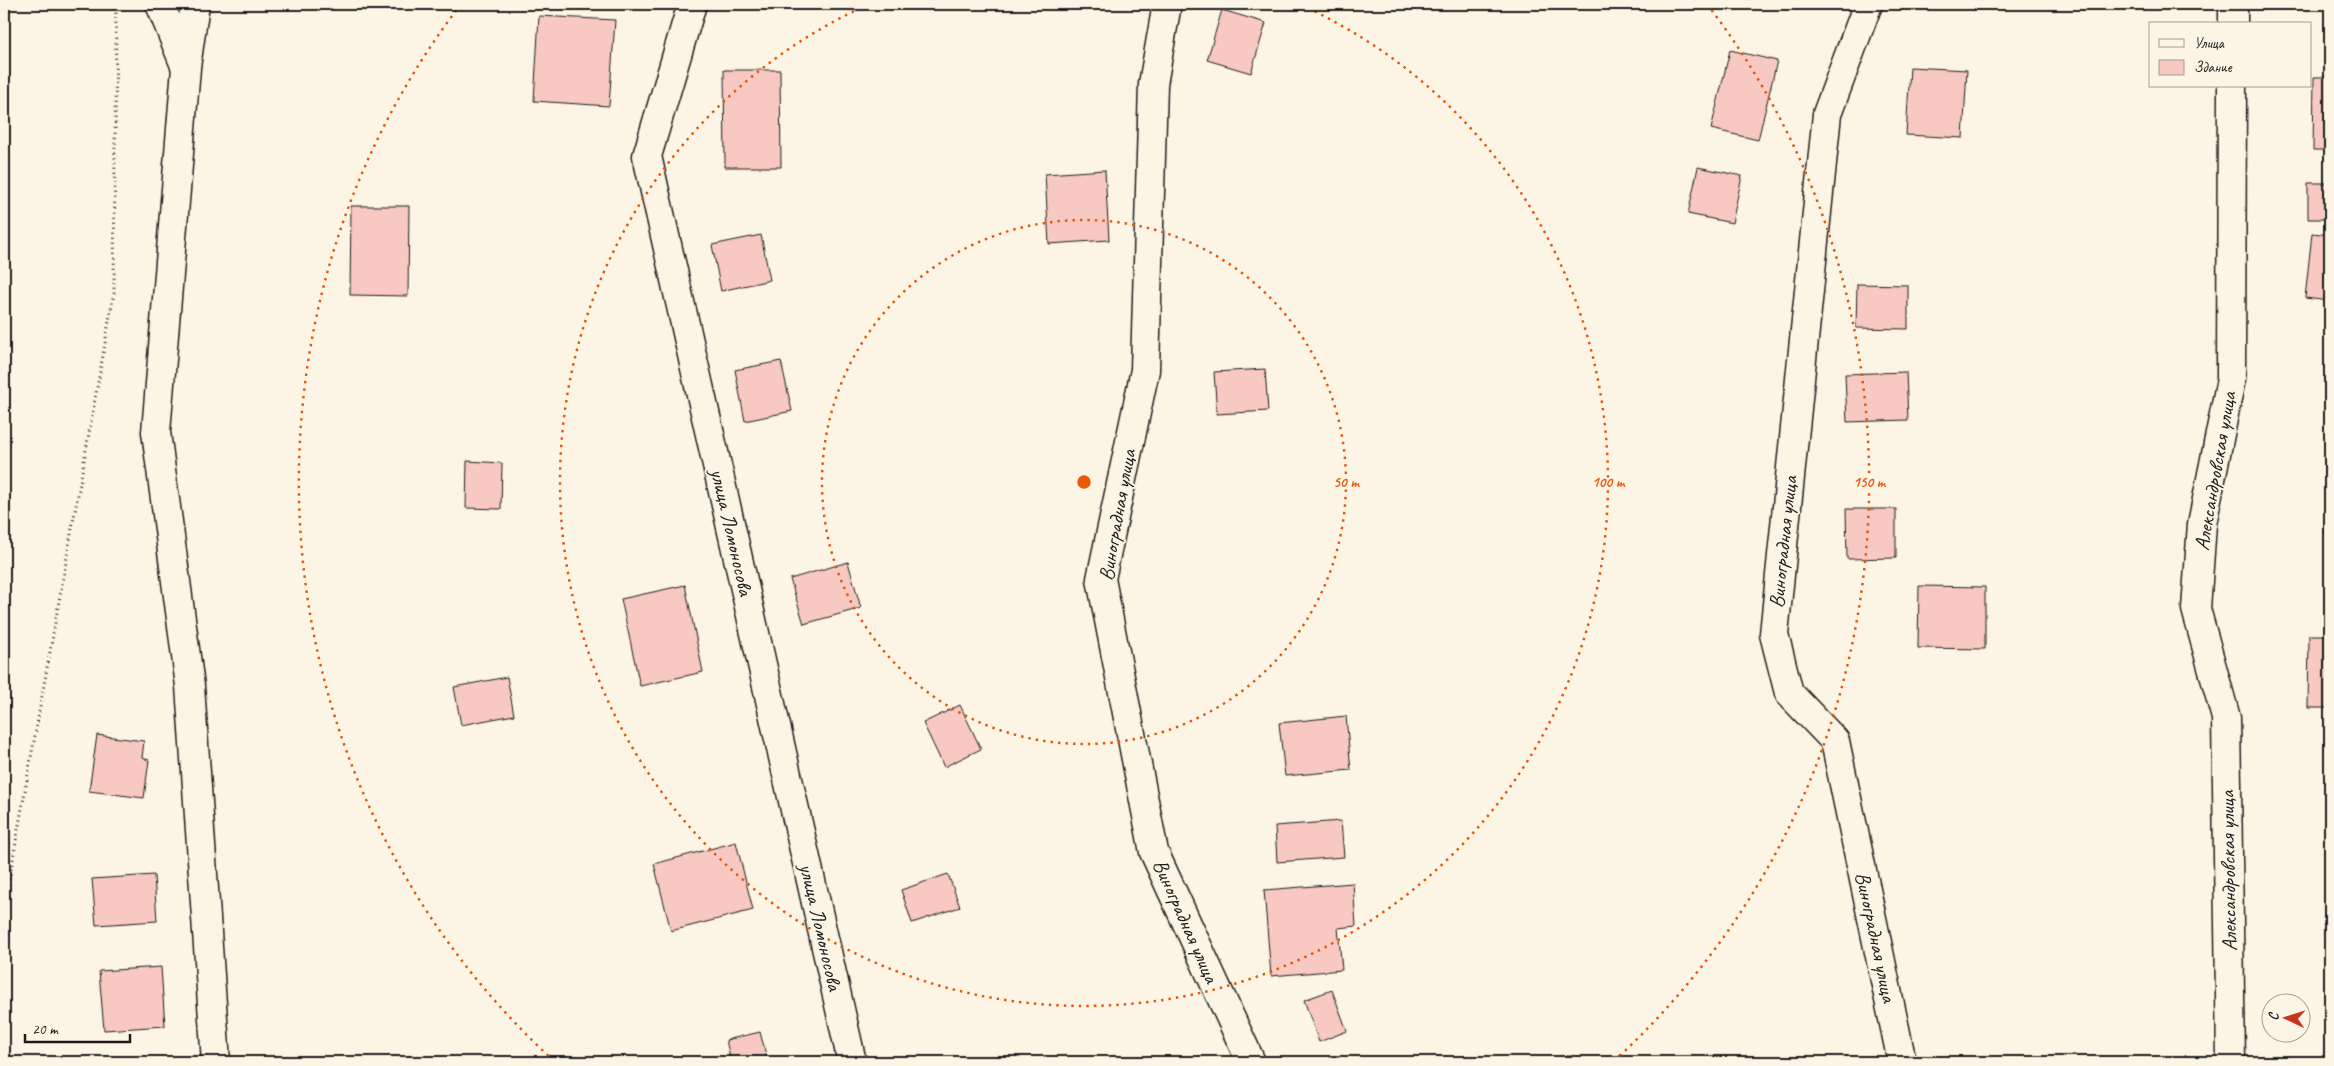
<svg xmlns="http://www.w3.org/2000/svg" width="2334" height="1066" viewBox="0 0 2334 1066" font-family="Caveat,sans-serif">
<style>
.building{fill:#f8c8c2;stroke:#1c1c1c}
.lines{fill:none;stroke-linecap:round;stroke-linejoin:round}
.minor-casing{stroke:#1c1c1c;stroke-width:31}
.path{stroke:#1c1c1c;stroke-width:3;stroke-dasharray:1 4;stroke-linecap:butt}
.minor{stroke:#fcf5e5;stroke-width:28}
.ring{fill:none;stroke:#e8590c;stroke-width:2.5;stroke-dasharray:2.5 5}
.labels{text-anchor:middle;dominant-baseline:central;stroke-width:4;stroke-linejoin:round;paint-order:stroke}
.street-label{font-size:21px;fill:#1c1c1c;stroke:#fcf5e5}
.centre{fill:#e8590c;stroke:#fcf5e5;stroke-width:2.5}
.ring-label{font-size:15px;text-anchor:middle;font-weight:bold;fill:#e8590c;stroke:#fcf5e5;stroke-width:4;stroke-linejoin:round;paint-order:stroke}
</style>
<rect width="100%" height="100%" fill="#fcf5e5"/>
<filter id="ink" filterUnits="userSpaceOnUse"><feTurbulence type="fractalNoise" baseFrequency=".02" numOctaves="2"/><feDisplacementMap in="SourceGraphic" scale="10" xChannelSelector="R" yChannelSelector="G"/><feConvolveMatrix kernelMatrix="1 2 1 2 8 2 1 2 1" color-interpolation-filters="sRGB"/></filter>
<g filter="url(#ink)">
<path class="building" d="M1222 10 1266 23 1251 73 1207 60Z
M539 16 615 20 609 106 534 101Z
M1730 50 1777 61 1758 140 1711 129Z
M1910 67 1967 70 1963 138 1906 135Z
M724 70H780L781 167H725Z
M2314 77H2330V150H2313Z
M1698 167 1742 176 1732 223 1688 214Z
M1105 170 1109 240 1049 244 1045 174Z
M2308 183H2330V219H2308Z
M351 206H409L408 296 350 295Z
M2312 233 2330 235V301L2305 298Z
M761 235 770 280 721 291 712 245Z
M1857 284 1908 285V329L1856 328Z
M781 361 792 411 745 421 735 370Z
M1265 369 1268 411 1217 414 1214 372Z
M1906 372 1908 420 1847 422 1845 374Z
M467 461 502 463 501 509 466 508Z
M2327 483H2330V534H2325Z
M1846 509H1896V558L1847 559Z
M848 562 861 608 804 624 790 579Z
M685 585 703 672 640 686 621 599Z
M1919 586 1985 587V649L1918 648Z
M2309 635H2330V708H2308Z
M507 677 514 715 461 725 454 687Z
M960 705 981 749 944 767 923 723Z
M1346 716 1351 770 1285 776 1279 723Z
M97 735 144 741 142 758 149 760 144 798 89 791Z
M1341 821 1344 857 1277 862 1275 826Z
M736 842 753 910 671 931 654 864Z
M948 874 960 907 912 923 901 890Z
M154 875 157 921 96 925 92 879Z
M1353 883 1356 926 1338 928 1342 970 1271 976 1264 890Z
M161 967 165 1026 104 1030 99 971Z
M1332 990 1347 1031 1319 1042 1304 1000Z
M760 1032 768 1062H731L726 1040Z"/>
<g class="lines">
<defs>
<path id="minor" d="M160 4 186 68 156 432 190 686 216 1062
M692 4 647 156 852 1062
M1167 4 1153 84 1145 370 1101 579 1154 852 1251 1062
M1868 4 1827 114 1774 634 1789 693 1835 741 1902 1062
M2233 24V4
M186 67 195 4
M2231 1062 2226 718 2196 609 2202 524 2231 379 2232 86"/>
</defs>
<use href="#minor" class="minor-casing"/>
<path class="path" d="M4 909 114 293 116 4"/>
<use href="#minor" class="minor"/>
</g>
</g>
<g class="ring">
<circle cx="1084" cy="482" r="262"/>
<path d="M1301 5A524 524 0 1 1 867 5"/>
<path d="M554 1061A785 785 0 0 1 461 4M1707 4A785 785 0 0 1 1614 1061"/>
</g>
<g class="labels">
<g class="street-label">
<text transform="translate(2215 471) rotate(-80)">Александровская улица</text>
<text transform="translate(1117 515) rotate(-80)">Виноградная улица</text>
<text transform="translate(732 532) rotate(77)">улица Ломоносова</text>
<text transform="translate(1783 542) rotate(-84)">Виноградная улица</text>
<text transform="translate(2228 871) rotate(-91)">Александровская улица</text>
<text transform="translate(1186 921) rotate(66)">Виноградная улица</text>
<text transform="translate(821 927) rotate(77)">улица Ломоносова</text>
<text transform="translate(1876 937) rotate(78)">Виноградная улица</text>
</g>
</g>
<circle cx="1084" cy="482" r="8" class="centre"/>
<g class="ring-label">
<text x="1346" y="487">50 m</text>
<text x="1608" y="487">100 m</text>
<text x="1869" y="487">150 m</text>
</g>
<rect width="2334" height="1066" fill="none" stroke="#fcf5e5" stroke-width="20"/>
<rect x="10" y="10" width="2314" height="1046" fill="none" stroke="#1c1c1c" stroke-width="2" filter="url(#ink)"/>
<rect x="2149" y="22" width="162" height="65" fill="#fcf5e5" stroke="#a29e95"/>
<rect x="2159" y="39" width="25" height="8" fill="#fcf5e5" stroke="#a29e95"/>
<text x="2194" y="48" font-size="15" fill="#1c1c1c">Улица</text>
<rect x="2159" y="60" width="25" height="15" fill="#f8c8c2" stroke="#a29e95"/>
<text x="2194" y="72" font-size="15" fill="#1c1c1c">Здание</text>
<g transform="translate(2286 1018) rotate(274)"><circle r="24" fill="#fcf5e5" stroke="#a29e95"/>
<path d="M0-4L9 19L0 12L-9 19Z" fill="#c8321e"/>
<text y="-8" font-size="14" font-weight="bold" text-anchor="middle" fill="#1c1c1c">С</text>
</g>
<path d="M25 1034v8h105v-8" fill="none" stroke="#1c1c1c" stroke-width="2.5"/>
<text x="32" y="1034" font-size="15" fill="#1c1c1c" stroke="#fcf5e5" stroke-width="4" paint-order="stroke">20 m</text>
</svg>
